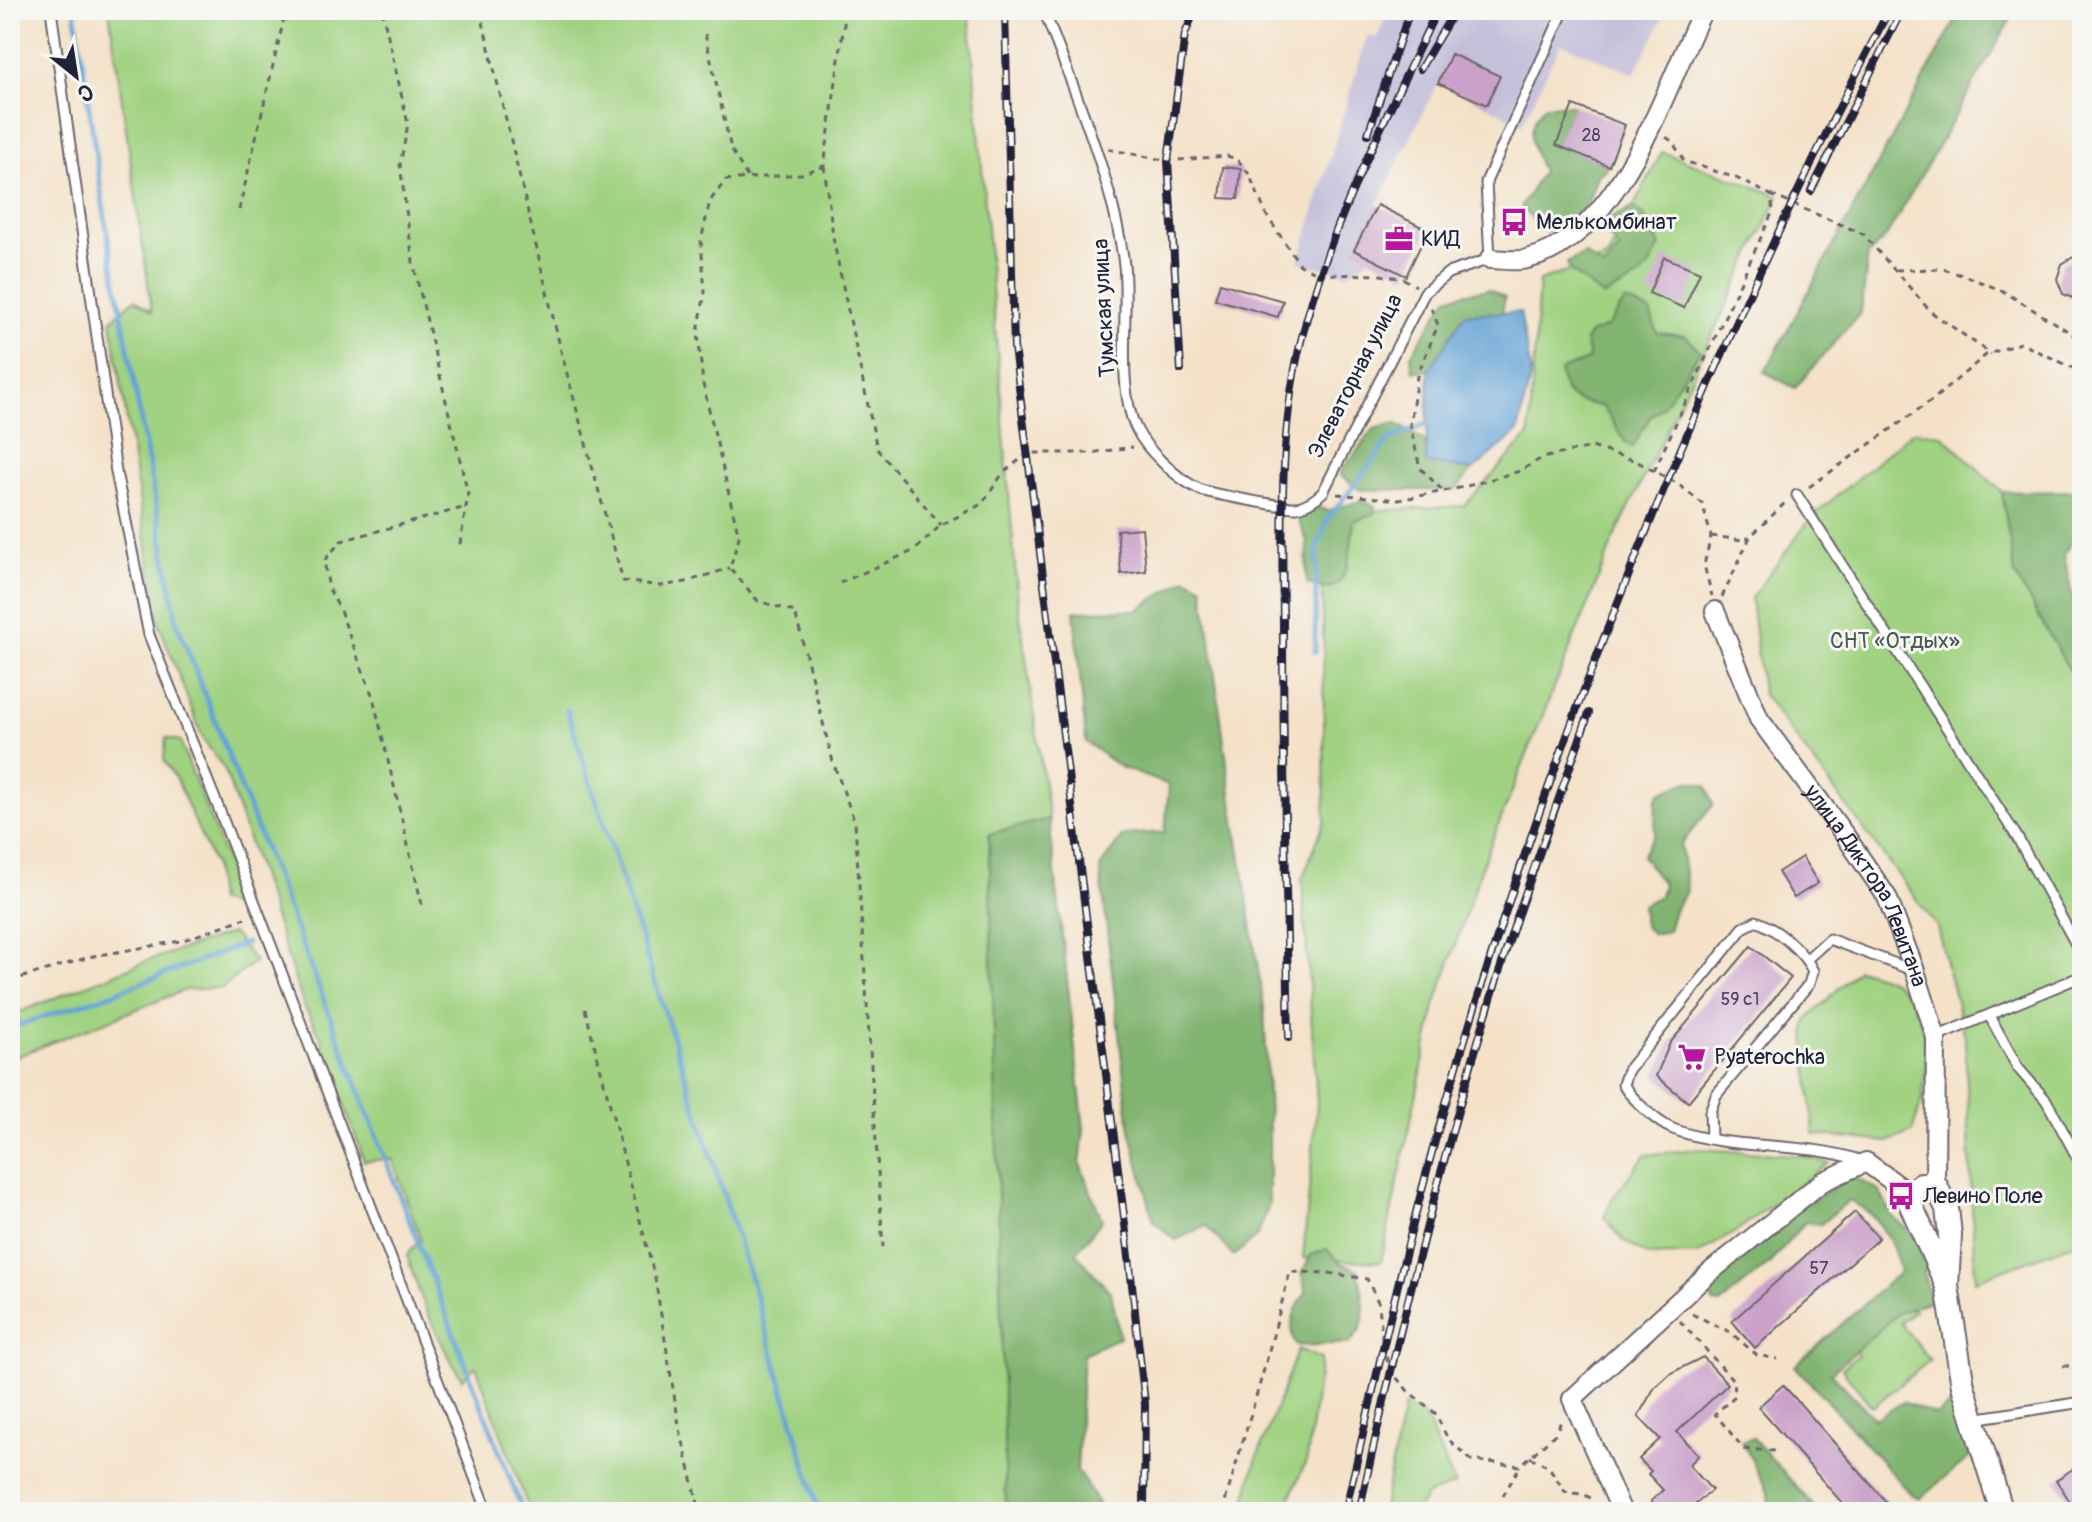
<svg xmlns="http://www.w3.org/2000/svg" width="2092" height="1522" viewBox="0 0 2092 1522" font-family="Pangolin,sans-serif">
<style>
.industrial{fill:#c5c0da}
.green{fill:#a0d281;stroke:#617a5e;stroke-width:2}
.forest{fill:#80b46f;stroke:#516b55;stroke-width:2}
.water{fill:#64a2d5;stroke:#436288;stroke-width:2}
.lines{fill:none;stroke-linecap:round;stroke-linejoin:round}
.stream{stroke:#64a2d5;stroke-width:5}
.building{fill:#cba1ca}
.service-casing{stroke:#6c656c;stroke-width:13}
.minor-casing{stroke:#6c656c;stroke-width:22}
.tertiary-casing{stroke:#6c656c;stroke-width:26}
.path{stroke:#6c656c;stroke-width:3;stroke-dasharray:6 6;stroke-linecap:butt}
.service{stroke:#fff;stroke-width:9}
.minor{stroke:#fff;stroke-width:18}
.tertiary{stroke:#fff;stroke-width:22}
.rail-casing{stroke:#22223b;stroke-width:8}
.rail{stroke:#f6f6f2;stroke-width:5;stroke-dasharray:15;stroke-linecap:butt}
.labels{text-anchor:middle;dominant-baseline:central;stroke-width:6;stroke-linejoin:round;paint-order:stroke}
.number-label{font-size:18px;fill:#4c425f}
.poi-label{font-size:22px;fill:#22223b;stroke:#f6f6f2;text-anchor:start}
.street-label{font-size:22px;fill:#22223b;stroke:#f6f6f2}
.park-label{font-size:22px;fill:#485750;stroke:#f6f6f2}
</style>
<rect width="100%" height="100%" fill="#f6f6f2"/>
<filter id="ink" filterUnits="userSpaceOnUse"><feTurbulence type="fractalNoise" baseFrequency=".0125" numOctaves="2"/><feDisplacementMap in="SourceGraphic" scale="16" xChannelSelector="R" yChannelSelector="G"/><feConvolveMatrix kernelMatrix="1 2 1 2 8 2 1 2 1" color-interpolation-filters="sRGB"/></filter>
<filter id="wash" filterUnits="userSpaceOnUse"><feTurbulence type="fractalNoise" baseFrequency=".006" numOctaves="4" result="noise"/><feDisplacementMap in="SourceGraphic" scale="32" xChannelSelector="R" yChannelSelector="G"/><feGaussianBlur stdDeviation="1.8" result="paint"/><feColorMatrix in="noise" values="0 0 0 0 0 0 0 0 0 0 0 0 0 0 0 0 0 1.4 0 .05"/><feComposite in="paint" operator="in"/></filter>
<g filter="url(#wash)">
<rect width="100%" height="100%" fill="#f4e1c8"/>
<path class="industrial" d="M1376 10H1657L1663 19 1634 74 1561 43 1522 125 1487 105 1438 83 1354 250 1370 258 1347 274 1299 262 1367 36 1377 38 1387 15Z"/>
<path class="green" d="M109 10H969L1018 603 1049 819 989 834 1006 1512H530L476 1366 462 1379C437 1339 420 1299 407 1255L421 1239 392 1159 364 1161 320 1035 304 1006 225 770 203 739 159 624 111 320 135 299 152 311Z
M1662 152 1779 196 1615 537 1483 863 1435 1006 1381 1262 1303 1258 1317 1103 1302 879 1325 821 1322 533 1349 512 1464 506 1529 435 1539 281 1607 258Z
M1913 431 1942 435 2002 492 2015 575 2082 692V1241L1975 1280 1965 1037 1937 927 1762 693 1751 598 1812 517Z
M166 738 180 741 239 893 236 906 218 902 214 865 177 781 164 760Z
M232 933 255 961 222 988 185 990 10 1059V1016L149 960Z
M1858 969C1869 973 1889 977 1898 985 1937 1022 1929 1087 1912 1132L1888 1142 1814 1134 1805 1034 1807 1020Z
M1698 1149 1794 1155 1829 1163 1735 1232 1698 1254 1649 1256 1623 1240 1604 1217 1612 1199 1645 1155Z
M1896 1289 1914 1311 1900 1323 1930 1360 1872 1407 1842 1369 1858 1355 1841 1334Z
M1298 1349 1321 1359 1307 1459 1284 1512H1242L1256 1461Z
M1404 1406 1425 1417 1455 1485 1427 1495 1415 1512H1382Z"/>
<path class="forest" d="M1961 10H2016L1886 237 1868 255 1861 312 1795 388 1765 372Z
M1545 105H1573L1557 145 1609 166 1597 176 1588 202 1565 231 1546 232 1521 207 1542 172C1531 143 1523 130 1545 105Z
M1634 208 1644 216 1660 246C1656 253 1653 262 1647 269 1637 282 1618 287 1604 297L1570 271 1567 263 1585 254 1603 268 1619 250 1604 228 1605 220Z
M1488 289 1505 297 1502 313 1465 314 1429 370 1413 371 1411 355 1448 297Z
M1625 301 1650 311 1657 333 1686 336 1700 351 1663 406 1650 417 1633 447 1626 443 1603 407C1577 400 1563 402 1560 371L1589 359 1585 340 1591 333 1607 327Z
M1395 423 1425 441 1426 463 1473 470 1455 490H1360L1339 474 1374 429Z
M2082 491V524L2064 554 2074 607 2082 620V692L2015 575 2002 492Z
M1361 501 1375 506 1374 514 1354 521C1351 540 1351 589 1325 588 1319 588 1311 584 1306 583L1307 541 1298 519 1318 507 1326 511Z
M1187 578 1203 587 1233 808 1264 1007 1269 1119V1205L1257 1237 1233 1256 1206 1225 1176 1240 1154 1222 1130 1130 1100 867 1123 835 1165 832 1169 785 1120 767 1086 742 1074 611 1137 610Z
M1688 781 1707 786 1713 805 1681 844 1687 890 1674 910 1668 931 1653 934 1644 926 1642 905 1660 896 1663 884 1642 856 1655 834 1656 801 1660 793Z
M1049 819 1084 1129 1080 1164 1102 1220 1076 1253 1111 1293 1120 1337 1083 1354 1077 1470 1103 1512H1006L989 834Z
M1853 1177 1879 1190 1891 1215 1927 1248 1931 1266 1923 1272 1931 1301 1898 1313 1831 1373 1875 1419 1903 1402 1936 1415 1956 1401 1970 1457 1919 1499 1912 1495 1795 1366 1900 1272C1895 1244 1877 1210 1848 1201L1821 1224 1805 1222 1770 1263 1720 1304 1713 1303 1709 1287 1718 1273 1795 1210Z
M1327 1249 1339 1262 1358 1270C1363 1295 1372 1326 1348 1344 1329 1342 1315 1347 1296 1345 1286 1328 1295 1307 1306 1293L1302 1273 1311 1255Z
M1753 1438 1819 1512H1770L1769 1494 1742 1441Z"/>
<path class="water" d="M1520 312 1531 373 1518 432 1473 470 1426 463 1429 370 1465 314Z"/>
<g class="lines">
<path class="stream" d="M75 10 106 225 177 623 523 1512
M1315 652 1317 548 1327 520 1390 439 1426 424
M567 710 751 1279 819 1512
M10 1028 109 995 246 943"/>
</g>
<g id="blocks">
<path class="building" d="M1451 54 1500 76 1487 105 1438 83Z
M1573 105 1625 125 1609 166 1556 145Z
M1223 167 1241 169 1238 199 1220 198Z
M1377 205 1428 230 1406 276 1354 250Z
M2082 252V302L2063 294 2057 279 2062 264Z
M1664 257 1700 272 1684 308 1649 293Z
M1220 283 1283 301 1278 317 1215 299Z
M1142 528 1146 571 1121 574 1117 530Z
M1802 857 1818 883 1794 898 1778 872Z
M1751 946 1791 978 1688 1102 1656 1076 1670 1043Z
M1855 1212 1879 1238 1755 1348 1732 1321Z
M1703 1357 1728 1384 1677 1432 1699 1455 1689 1465 1712 1490 1696 1504 1704 1512H1662L1651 1501 1663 1490 1648 1474 1651 1471 1639 1459 1660 1439 1638 1416 1655 1387 1669 1374Z
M1783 1385 1802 1406 1895 1512H1850L1758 1407Z
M2082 1463V1512H2077L2056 1480Z"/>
</g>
</g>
<g filter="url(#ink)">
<use href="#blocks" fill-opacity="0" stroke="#6c656c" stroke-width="2"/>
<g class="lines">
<defs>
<path id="service" d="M51 10 116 472 149 635 217 804 488 1512
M1044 10C1073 88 1114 182 1124 265 1129 311 1116 386 1136 428 1146 450 1178 480 1201 490 1213 494 1286 508 1297 507 1307 505 1316 499 1323 492L1425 292 1448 273 1490 259 1486 182 1564 10
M1797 495 2017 837 2082 955
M1807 959 1829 939 1912 970
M1989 1015 2018 1068 2046 1100 2082 1166
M1936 1037 2082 976
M1711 1139 1710 1112 1716 1095 1809 984 1813 971C1803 951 1777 929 1756 921L1743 928 1628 1070 1623 1084C1632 1099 1657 1123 1673 1129 1733 1152 1802 1140 1862 1161
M1973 1419 2082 1402"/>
<g id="minor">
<path d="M1490 259C1502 259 1516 262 1527 259 1620 238 1666 86 1703 10"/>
<path id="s1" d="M1715 611 1759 719 1844 834 1887 897 1915 971 1936 1037 1935 1184"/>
<path d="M1622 1512 1572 1399 1710 1272 1822 1182 1866 1162 1910 1194"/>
</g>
<path id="tertiary" d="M1947 1286 1910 1203V1194L1921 1184H1935L1947 1208 1950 1235 1947 1286 1963 1386 2002 1512"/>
</defs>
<use href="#service" class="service-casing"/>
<use href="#minor" class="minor-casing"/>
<use href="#tertiary" class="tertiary-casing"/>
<path class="path" d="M382 10 408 124 400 165 413 262 468 494 459 550
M480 10 562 355 623 581 661 586 686 582 730 568
M846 10 824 166 801 174 726 180 710 201 701 241 705 292 698 333 703 384 739 537 730 568 758 601 795 612 833 762 855 823 883 1247
M705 34 731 149 748 178
M1108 149 1168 161 1227 156 1237 159 1249 174 1267 216 1300 265 1320 274 1381 275 1404 279 1416 286
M824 166 834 243 877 449 941 525
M1771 195 1863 234 1931 312 1991 354
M239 210 286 10
M1896 270 1943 269 1968 277 2003 291 2082 340
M1431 308 1438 325 1417 376 1410 425 1420 468 1443 491
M1654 471 1773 211 1771 195 1736 178 1684 161 1672 141 1664 136
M1809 487 1935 398 1986 355 2020 343 2082 372
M1337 494 1399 500 1464 487 1520 471 1542 458 1592 447 1636 461 1678 484 1702 503 1711 536 1704 565 1712 596
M1711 536 1743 540 1750 537
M840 583 915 550 941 525 982 504 1003 473 1028 453H1090L1133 447
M1722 597 1750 537 1786 502
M422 905 373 697 339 608 329 589 324 561 341 541 466 507
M10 981 93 956 181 941 245 918
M585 1009 655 1278 679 1425 700 1512
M1692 1314 1730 1332 1757 1355 1777 1359
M1680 1321 1734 1381 1735 1396 1715 1414 1744 1449 1774 1451
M2063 1366H2078L2082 1374
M1530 1457 1549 1467 1565 1492 1583 1494 1596 1501
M1503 1496 1520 1466
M1222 1512 1263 1373 1290 1272 1329 1273 1367 1279 1379 1304 1383 1346 1390 1370 1408 1391 1435 1413 1448 1439 1471 1460 1520 1466 1555 1434 1561 1421"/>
<use href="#service" class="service"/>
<use href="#minor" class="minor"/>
<use href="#tertiary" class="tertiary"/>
<defs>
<path id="rail" d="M1005 10 1014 347 1128 1248 1145 1404 1144 1512
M1420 69 1455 10
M1368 134 1410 10
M1811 191 1902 10
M1181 370 1168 161 1185 34 1195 10
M1289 1038C1286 899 1283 760 1283 621 1282 529 1279 435 1300 345 1328 226 1386 119 1437 10
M1345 1512C1376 1379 1405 1245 1443 1113 1554 731 1705 362 1889 10
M1359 1512C1403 1310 1453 1110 1518 914 1541 847 1565 780 1589 713"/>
</defs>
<use href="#rail" class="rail-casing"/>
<use href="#rail" class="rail"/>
</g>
</g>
<defs>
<symbol id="bus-bare" viewBox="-9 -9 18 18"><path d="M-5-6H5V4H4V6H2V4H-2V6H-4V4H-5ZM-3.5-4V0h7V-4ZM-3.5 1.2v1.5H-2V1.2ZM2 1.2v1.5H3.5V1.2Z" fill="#b5179e" stroke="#f6f6f2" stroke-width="2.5" paint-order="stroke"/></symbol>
<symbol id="office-bare" viewBox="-9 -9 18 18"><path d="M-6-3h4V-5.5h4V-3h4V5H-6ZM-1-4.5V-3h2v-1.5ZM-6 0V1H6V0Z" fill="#b5179e" stroke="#f6f6f2" stroke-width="2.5" paint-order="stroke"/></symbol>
<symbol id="supermarket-bare" viewBox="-9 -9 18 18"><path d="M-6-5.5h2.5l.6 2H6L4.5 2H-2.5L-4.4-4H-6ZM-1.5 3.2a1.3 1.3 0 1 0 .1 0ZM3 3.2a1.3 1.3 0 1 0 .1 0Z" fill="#b5179e" stroke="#f6f6f2" stroke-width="2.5" paint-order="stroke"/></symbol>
</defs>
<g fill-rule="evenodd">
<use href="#bus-bare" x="1494" y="202" width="40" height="40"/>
<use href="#office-bare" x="1379" y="219" width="40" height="40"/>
<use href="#supermarket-bare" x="1672" y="1037" width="40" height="40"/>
<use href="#bus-bare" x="1881" y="1176" width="40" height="40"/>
</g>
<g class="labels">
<g class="number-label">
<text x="1591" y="135">28</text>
<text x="1740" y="999">59 с1</text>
<text x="1819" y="1268">57</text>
</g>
<g class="poi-label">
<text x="1536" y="222">Мелькомбинат</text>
<text x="1421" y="239">КИД</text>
<text x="1714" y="1057">Pyaterochka</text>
<text x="1923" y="1196">Левино Поле</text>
</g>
<g class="street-label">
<text transform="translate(1104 308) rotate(-93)">Тумская улица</text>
<text transform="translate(1355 376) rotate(-63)">Элеваторная улица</text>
<text stroke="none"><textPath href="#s1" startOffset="316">улица Диктора Левитана</textPath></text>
</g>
<g class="park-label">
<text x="1895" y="641">СНТ «Отдых»</text>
</g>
</g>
<rect width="2092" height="1522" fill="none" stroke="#f6f6f2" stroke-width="40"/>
<g transform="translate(76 76) rotate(150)" stroke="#f6f6f2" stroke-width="6" paint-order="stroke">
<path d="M0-6L14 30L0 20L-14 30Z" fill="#22223b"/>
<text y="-12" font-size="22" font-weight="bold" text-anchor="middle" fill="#22223b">С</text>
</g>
</svg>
